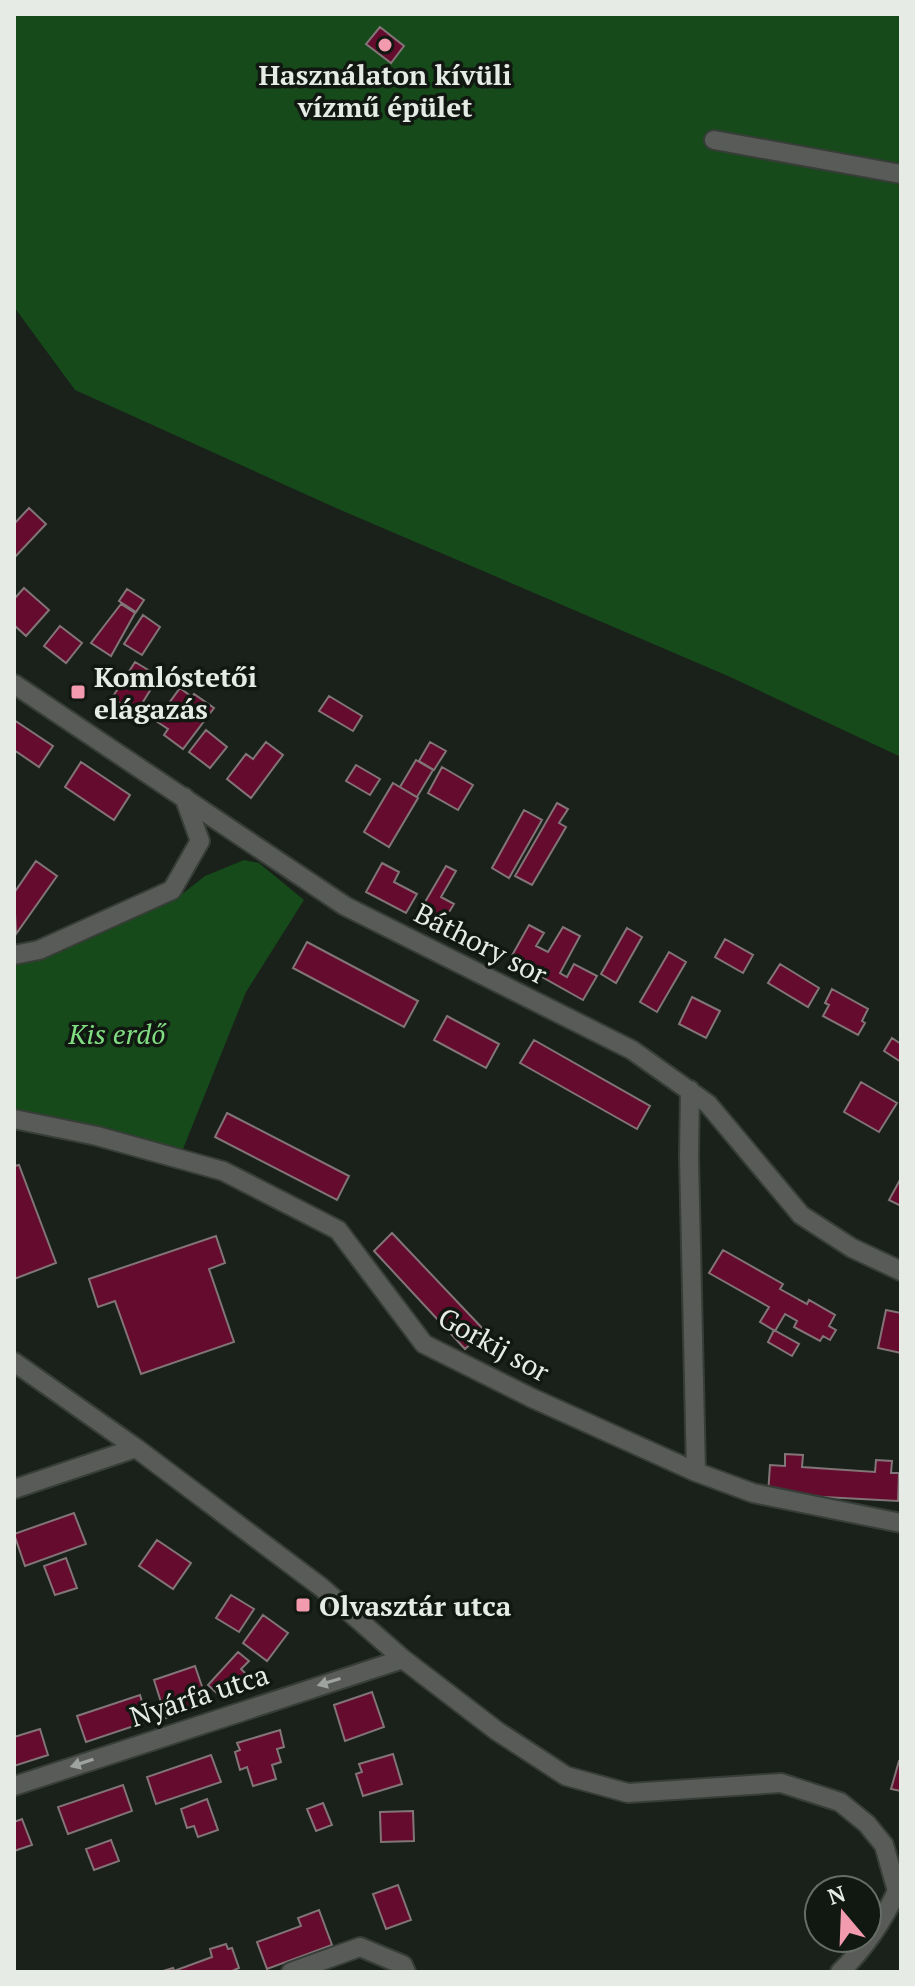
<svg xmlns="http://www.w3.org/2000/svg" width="915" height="1986" viewBox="0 0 915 1986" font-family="'PT Serif',serif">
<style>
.green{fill:#164a1a}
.building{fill:#650b2d;stroke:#827578;stroke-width:2}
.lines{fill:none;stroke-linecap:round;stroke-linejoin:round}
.street-casing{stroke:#373d37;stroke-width:22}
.street{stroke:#585b58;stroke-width:18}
.oneway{fill:#9fa39f}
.poi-dot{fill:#f29aae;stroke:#111811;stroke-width:3}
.labels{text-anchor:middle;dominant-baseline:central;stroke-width:7;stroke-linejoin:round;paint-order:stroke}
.poi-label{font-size:28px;font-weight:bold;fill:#e6ebe6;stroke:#111811;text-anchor:start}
.street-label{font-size:28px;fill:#e6ebe6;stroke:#111811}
.park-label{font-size:28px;font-style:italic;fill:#81dd82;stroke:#111811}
</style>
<rect width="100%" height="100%" fill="#1a211a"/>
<path class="green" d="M14 14H901V757L728 676 336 508 75 390 14 307Z
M244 860 259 863 304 900 246 992 179 1159 14 1119V955L39 950 177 898 205 876Z"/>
<path class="building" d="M380 27 404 46 391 63 366 44Z
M29 508 46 524 14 558V524Z
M24 588 49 610 26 636 14 625V599Z
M127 589 144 600 136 612 119 601Z
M121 604 135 613 111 656 91 643Z
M143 615 160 627 142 655 124 644Z
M60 626 82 643 66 663 44 646Z
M135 662 155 674 146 687 151 689 136 713 112 698Z
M180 688 192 697 194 694 214 708 183 749 164 735 168 729 156 721Z
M329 696 362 716 353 731 319 711Z
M14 720 53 746 39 767 14 750Z
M206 730 227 747 210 768 189 752Z
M266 742 283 755 251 798 227 779 246 754 253 759Z
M430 742 446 751 434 770 419 761Z
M416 760 433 770 417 797 400 787Z
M81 762 130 795 114 820 65 787Z
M356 765 380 779 370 795 346 781Z
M442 767 473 785 458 810 428 793Z
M393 783 418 798 389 847 364 832Z
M557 803 568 809 559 823 566 827 532 885 515 876Z
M524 810 542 820 509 878 492 868Z
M36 861 57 876 16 934 14 893Z
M382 863 399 872 394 882 417 894 406 913 366 892Z
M446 866 456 871 441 897 454 904 443 922 421 909Z
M529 925 544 933 536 946 548 952 563 927 580 936 560 973 567 977 574 964 597 976 583 1000 510 959Z
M627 928 642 937 616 983 601 974Z
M725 939 753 955 743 973 715 957Z
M307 942 418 1001 404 1027 293 968Z
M669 952 686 962 657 1012 640 1002Z
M780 964 819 988 808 1007 768 983Z
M832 989 868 1009 862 1021 865 1023 858 1035 823 1016 829 1005 825 1003Z
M692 997 720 1011 706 1038 679 1024Z
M447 1016 499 1044 486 1068 434 1040Z
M892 1038 901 1044V1062L884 1051Z
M534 1040 650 1106 637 1129 520 1063Z
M861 1082 897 1103 879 1132 844 1112Z
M227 1113 349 1176 337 1200 215 1137Z
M19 1165 56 1263 14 1279V1166Z
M901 1178V1206L889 1200Z
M392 1233 485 1331 465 1349 374 1251Z
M216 1236 225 1263 209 1269 234 1342 141 1374 115 1301 98 1307 89 1279Z
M723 1250 783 1284 780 1289 807 1304 809 1300 835 1315 829 1326 836 1330 830 1340 823 1336 820 1341 794 1327 797 1321 785 1314 775 1331 760 1322 769 1307 709 1273Z
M886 1310 901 1313V1353L878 1348Z
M774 1330 799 1344 792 1356 768 1342Z
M785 1454 803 1455 802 1467 875 1472 876 1460 892 1461 891 1473H899L898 1501 768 1494 770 1465 785 1466Z
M74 1513 86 1544 25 1566 14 1534Z
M157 1540 191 1563 173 1589 139 1566Z
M66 1558 77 1588 55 1595 44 1566Z
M231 1595 254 1609 239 1632 216 1618Z
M263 1615 288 1633 267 1661 243 1643Z
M238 1652 249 1661 241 1669 248 1676 236 1688 231 1684 220 1696 208 1685Z
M195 1666 208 1704 166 1718 154 1680Z
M372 1692 384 1727 345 1741 334 1705Z
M140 1695 146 1715 140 1716 143 1723 86 1742 77 1716Z
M40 1729 48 1755 14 1766V1737Z
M280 1730 284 1747 277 1749 281 1762 272 1765 276 1779 253 1786 247 1767 240 1770 235 1752 240 1750 237 1743Z
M393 1754 402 1784 363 1796 356 1774 362 1772 359 1764Z
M211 1755 221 1782 156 1804 147 1777Z
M899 1761H901V1791L891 1789Z
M123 1785 132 1811 68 1834 58 1807Z
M207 1799 218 1830 198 1837 194 1826 187 1828 181 1809Z
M323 1803 332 1825 316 1831 307 1809Z
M413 1811 414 1841 381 1842 380 1812Z
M22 1819 32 1845 14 1851V1822Z
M111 1840 119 1861 94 1870 86 1849Z
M398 1885 411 1920 386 1929 373 1894Z
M319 1910 332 1945 267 1969 257 1942 301 1926 298 1918Z
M226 1944 228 1949 232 1948 239 1968 230 1972H160L173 1968 174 1971 212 1957 210 1949Z"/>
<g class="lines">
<defs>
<path id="street" d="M714 140 901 174
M14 684 345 906 632 1050 708 1104 801 1215 852 1248 901 1271
M14 955 39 950 172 890 200 841 184 797
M690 1090 689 1157 696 1472
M14 1119 97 1136 223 1171 338 1230 424 1344 532 1398 696 1472 753 1493 901 1523
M14 1362 136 1448 321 1587 403 1659 497 1731 566 1776 628 1793 781 1783 840 1802 867 1824 884 1845 897 1891C882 1923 865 1948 840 1972
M14 1489 136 1448
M14 1786 403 1659
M291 1972 360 1947 403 1965 406 1972"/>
</defs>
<use href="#street" class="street-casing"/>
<use href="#street" class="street"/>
</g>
<defs><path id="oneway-solid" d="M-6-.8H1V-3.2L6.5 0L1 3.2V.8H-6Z" transform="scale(2)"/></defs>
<g class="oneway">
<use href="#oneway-solid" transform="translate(329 1682) rotate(163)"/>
<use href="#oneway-solid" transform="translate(82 1763) rotate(162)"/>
</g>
<g class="poi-dot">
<circle cx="385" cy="45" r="8"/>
<rect x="70" y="684" width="16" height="16" rx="4"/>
<rect x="295" y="1597" width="16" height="16" rx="4"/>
</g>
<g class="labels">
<g class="poi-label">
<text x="385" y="74" text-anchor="middle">Használaton kívüli<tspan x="385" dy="32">vízmű épület</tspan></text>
<text x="94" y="676">Komlóstetői<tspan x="94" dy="32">elágazás</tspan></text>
<text x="319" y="1605">Olvasztár utca</text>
</g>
<g class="street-label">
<text transform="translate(481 943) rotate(27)">Báthory sor</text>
<text transform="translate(494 1344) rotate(29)">Gorkij sor</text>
<text transform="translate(199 1695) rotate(-18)">Nyárfa utca</text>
</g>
<g class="park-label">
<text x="117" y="1033">Kis erdő</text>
</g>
</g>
<rect width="915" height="1986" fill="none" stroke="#e6ebe6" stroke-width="32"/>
<g transform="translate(843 1914) rotate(341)"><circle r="38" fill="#111811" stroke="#666c66" stroke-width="2"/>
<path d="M0-6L14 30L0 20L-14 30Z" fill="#f29aae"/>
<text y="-12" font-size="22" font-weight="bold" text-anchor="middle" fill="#e6ebe6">N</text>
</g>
</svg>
